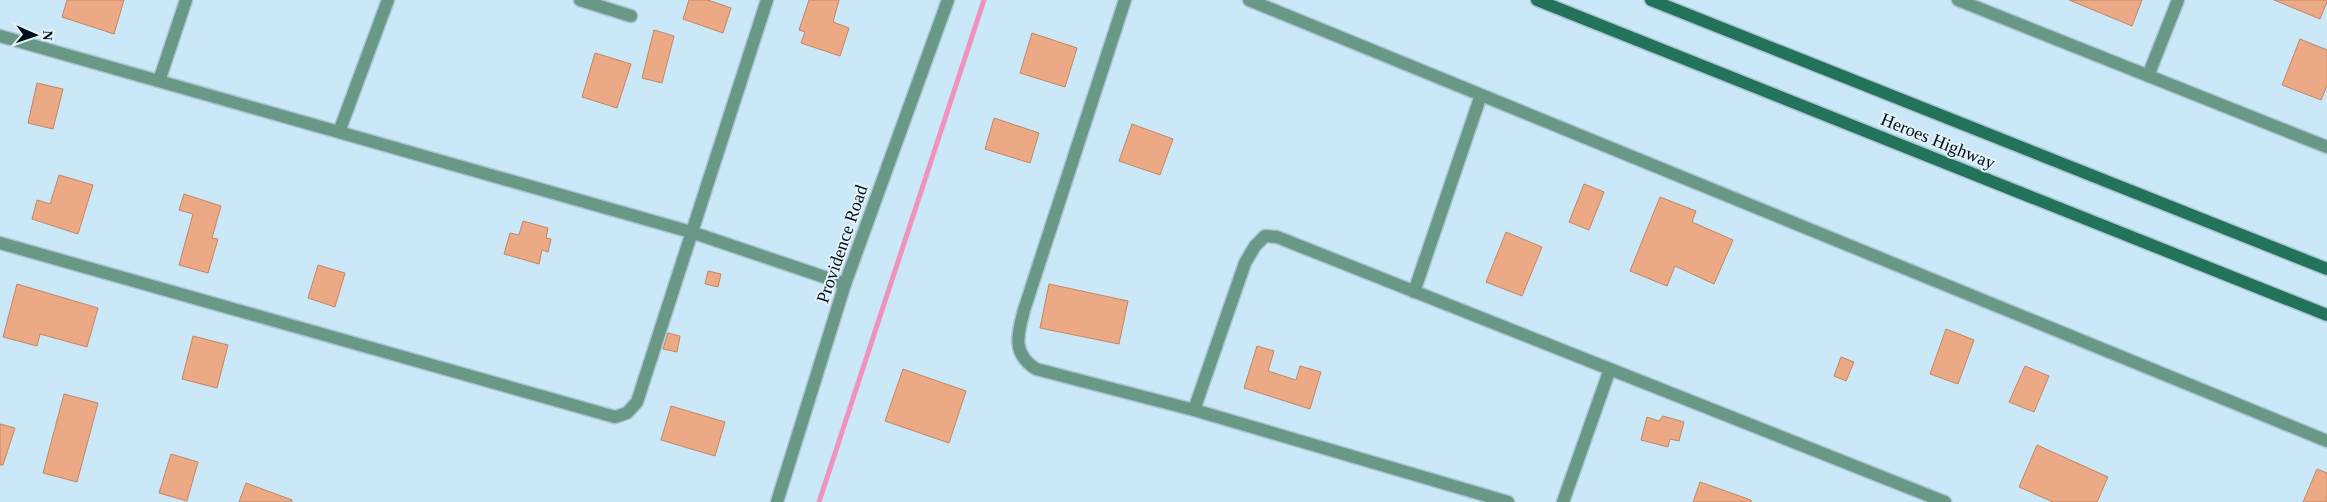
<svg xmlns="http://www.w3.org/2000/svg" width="2327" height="502" viewBox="0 0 2327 502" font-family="'Times New Roman',serif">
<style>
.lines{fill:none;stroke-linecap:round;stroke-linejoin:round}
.stream{stroke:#f092c0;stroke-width:5}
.building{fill:#eca985;stroke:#c58562}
.minor-casing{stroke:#aac5d3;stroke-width:15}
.tertiary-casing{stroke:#aac5d3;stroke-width:15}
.secondary-casing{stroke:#aac5d3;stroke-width:15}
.minor{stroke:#699886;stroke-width:12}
.tertiary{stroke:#699886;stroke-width:12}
.secondary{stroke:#23735b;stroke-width:12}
.labels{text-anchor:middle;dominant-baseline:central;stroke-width:4;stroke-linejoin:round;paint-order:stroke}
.street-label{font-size:18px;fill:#000f19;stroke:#e4f3fa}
</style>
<rect width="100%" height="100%" fill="#cae8f7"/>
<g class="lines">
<path class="stream" d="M819 502 984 0"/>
</g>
<path class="building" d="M67 0H124L114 34 62 17Z
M689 0H708L731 8 723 33 683 19Z
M809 0H839L833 22 849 28 840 56 801 43 805 32 799 30Z
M2069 0H2142L2132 26Z
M2274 0H2327V2L2320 19Z
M654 30 674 36 662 83 642 78Z
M1032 33 1077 48 1065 87 1020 73Z
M2300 39 2327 50V86L2321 100 2282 85Z
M595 53 631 64 617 108 582 97Z
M37 83 63 89 53 129 28 123Z
M994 118 1039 133 1030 163 985 149Z
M1132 124 1173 139 1160 175 1119 161Z
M59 175 93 185 78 234 32 219 37 200 50 204Z
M1584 184 1604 192 1589 230 1569 222Z
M184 194 221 206 212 238 218 239 208 273 179 265 193 214 179 210Z
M1660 197 1696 211 1692 222 1733 240 1714 284 1675 266 1667 286 1630 271Z
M523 221 548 228 546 238 551 239 548 252 542 250 539 264 504 254 510 233 519 235Z
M1506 232 1542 247 1522 296 1486 282Z
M318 265 345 273 335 307 308 298Z
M708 271 721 274 718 287 705 284Z
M17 284 98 308 87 347 40 334 37 346 3 337Z
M1049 284 1128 301 1119 344 1040 328Z
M1946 329 1974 340 1958 384 1930 374Z
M668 333 680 336 677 352 663 349Z
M193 336 228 345 217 388 182 379Z
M1257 346 1274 351 1268 371 1296 380 1300 366 1321 372 1310 409 1244 388Z
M1841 357 1854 362 1846 381 1834 376Z
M2025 366 2049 376 2034 412 2009 402Z
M903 369 966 391 949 443 885 421Z
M64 394 98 403 77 482 43 473Z
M671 406 725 422 715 456 661 440Z
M1663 416 1684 422 1679 441 1670 439 1668 447 1641 440 1647 417 1659 421Z
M0 424 15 428 3 465H0Z
M2037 445 2108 477 2097 502H2053L2019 487Z
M171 454 198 462 187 501 159 493Z
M2317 469 2327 473V502H2303Z
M1700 482 1751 500V502H1693Z
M246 483 292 500V502H239Z"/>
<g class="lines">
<defs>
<path id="minor" d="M580 0 631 16
M1125 0 1024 310C1018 334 1011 353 1036 369L1194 410 1508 502
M1249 0 2327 441
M1958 0 2327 147
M0 36 691 232 845 284
M2148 76 2178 0
M159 81 186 0
M339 132 388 0
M0 243 615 417 627 413 637 402 767 0
M1414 292 1481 95
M1194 410 1245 263 1255 246 1265 236 1277 237 1945 502
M1563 502 1610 369"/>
<path id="tertiary" d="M777 502 845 284 948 0"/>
<path id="secondary" d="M1537 0 2327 315
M1651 0 2327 269"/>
</defs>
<use href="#minor" class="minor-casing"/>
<use href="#tertiary" class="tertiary-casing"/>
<use href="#secondary" class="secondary-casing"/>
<use href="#minor" class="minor"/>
<use href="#tertiary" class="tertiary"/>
<use href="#secondary" class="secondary"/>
</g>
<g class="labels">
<g class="street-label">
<text transform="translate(1938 141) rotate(22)">Heroes Highway</text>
<text transform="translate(842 244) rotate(-71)">Providence Road</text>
</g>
</g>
<g transform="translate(35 35) rotate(92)" stroke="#e4f3fa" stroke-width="4" paint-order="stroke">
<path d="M0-4L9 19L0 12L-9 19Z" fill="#000f19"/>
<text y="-8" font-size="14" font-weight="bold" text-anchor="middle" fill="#000f19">N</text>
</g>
</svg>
